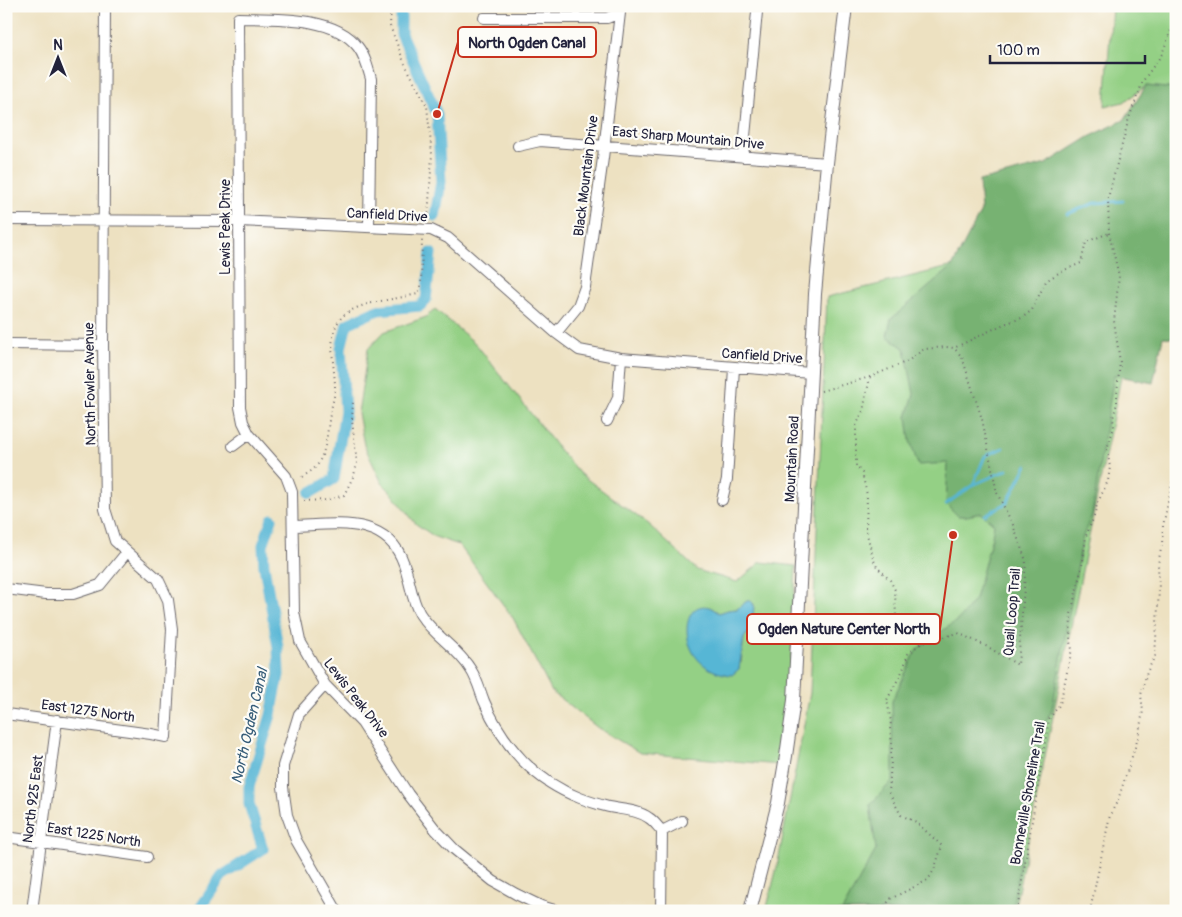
<svg xmlns="http://www.w3.org/2000/svg" width="1182" height="917" viewBox="0 0 1182 917" font-family="Pangolin,sans-serif">
<style>
.green{fill:#94d085;stroke:#5b7960;fill-rule:evenodd}
.forest{fill:#77b272;stroke:#4c6a56}
.water{fill:#57b6d5;stroke:#3c6c88}
.lines{fill:none;stroke-linecap:round;stroke-linejoin:round}
.stream{stroke:#57b6d5;stroke-width:3}
.canal{stroke:#57b6d5;stroke-width:11}
.minor-casing{stroke:#69656a;stroke-width:12}
.tertiary-casing{stroke:#69656a;stroke-width:14}
.path{stroke:#69656a;stroke-width:2;stroke-dasharray:1 4;stroke-linecap:butt}
.minor{stroke:#fff;stroke-width:10}
.tertiary{stroke:#fff;stroke-width:12}
.labels{text-anchor:middle;dominant-baseline:central;stroke-width:4.5;stroke-linejoin:round;paint-order:stroke}
.street-label{font-size:14px;fill:#22223b;stroke:#fdfcf7}
.water-label{font-size:15px;font-style:italic;fill:#375d79;stroke:#fdfcf7}
.leader{fill:none;stroke:#c8321e;stroke-width:2}
.callout-dot{fill:#c8321e;stroke:#fdfcf7;stroke-width:2}
.callout{fill:#fdfcf7;stroke:#c8321e;stroke-width:2}
.callout-label{font-size:15px;text-anchor:middle;font-weight:bold;fill:#22223b}
</style>
<rect width="100%" height="100%" fill="#fdfcf7"/>
<filter id="ink" filterUnits="userSpaceOnUse"><feTurbulence type="fractalNoise" baseFrequency=".02" numOctaves="2"/><feDisplacementMap in="SourceGraphic" scale="10" xChannelSelector="R" yChannelSelector="G"/><feConvolveMatrix kernelMatrix="1 2 1 2 8 2 1 2 1" color-interpolation-filters="sRGB"/></filter>
<filter id="wash" filterUnits="userSpaceOnUse"><feTurbulence type="fractalNoise" baseFrequency=".0096" numOctaves="4" result="noise"/><feDisplacementMap in="SourceGraphic" scale="20" xChannelSelector="R" yChannelSelector="G"/><feGaussianBlur stdDeviation="1.12" result="paint"/><feColorMatrix in="noise" values="0 0 0 0 0 0 0 0 0 0 0 0 0 0 0 0 0 1.4 0 .05"/><feComposite in="paint" operator="in"/></filter>
<g filter="url(#wash)">
<rect width="100%" height="100%" fill="#ede1c1"/>
<path class="green" d="M1112 6H1176V89L1146 86 1124 102 1105 106Z
M1113 227 1121 377 1014 911H766L777 867 810 693 827 297Z
M435 309 476 344 562 453 580 474 649 525 697 570 737 582 761 562 796 566 789 694 780 765 640 753 598 728 552 692 513 618 459 545 435 537 416 524 391 492 382 483 364 445 358 413 368 349 384 332 426 317ZM747 601 754 604 752 628 744 638 741 663 710 607 719 613 728 610 737 609Z"/>
<path class="forest" d="M1146 86 1176 89V338L1163 337 1153 383 1114 375 1092 515 1083 536 1052 710 1043 727 1012 911H842L876 850 870 805 893 780 892 701 917 649 959 619 975 599 992 537 994 524 981 513 967 516H958L946 504 948 463 918 465 910 441 907 417 914 394 905 349 887 336 891 319 952 267 981 211 979 181 1046 164 1089 137 1124 120Z"/>
<path class="water" d="M747 601H751L754 605 752 628 744 638 739 669 732 675C675 671 678 598 709 607 712 608 716 611 719 613L728 610 737 609Z"/>
<g class="lines">
<path class="stream" d="M1067 214 1095 203 1123 201
M973 485 1007 470
M946 504 973 485 985 456 1003 448
M985 515 1007 503 1027 465"/>
<path class="canal" d="M401 6V34L437 114 441 182 435 216
M310 493 334 479 345 411 341 348 347 324 378 310 420 306 426 300 431 253
M198 911 222 876 263 849 249 804V787L271 715 279 675 278 647 264 566 263 545 272 519"/>
</g>
</g>
<g filter="url(#ink)">
<g class="lines">
<defs>
<path id="minor" d="M484 18H607L620 13 603 158 585 287 578 306 556 333
M518 146 540 141 827 163
M743 157 757 12
M6 220 239 221 431 230 448 238 556 333 579 350 621 358 811 373
M369 227 371 79C368 68 365 56 358 47 334 15 273 19 238 18L240 407 243 422 249 434 286 476 292 492 294 612 300 641 325 685 362 723 408 794 435 829 454 849 493 881 516 894 541 906 558 911
M6 344 103 345
M607 421 618 398 621 358
M233 446 249 434
M722 500 727 479 734 368
M293 526C334 525 387 514 404 564 410 580 411 599 420 614 434 636 458 648 471 670 477 679 480 691 484 701 493 723 507 744 523 761 539 777 559 790 580 798 588 801 597 804 605 806 619 810 637 809 649 818 654 821 658 827 662 831L661 911
M6 589 46 594H73L100 585 127 552
M325 685 299 714 283 766V787L287 815 296 840 337 911
M6 714 151 734 166 737 172 629 168 600 158 579 115 541 105 509 103 345 105 6
M662 831 682 821
M6 837 147 857
M32 911 57 720"/>
<path id="tertiary" d="M750 911 778 803 786 756 794 700 815 294 827 163 846 6"/>
</defs>
<use href="#minor" class="minor-casing"/>
<use href="#tertiary" class="tertiary-casing"/>
<path class="path" d="M391 6 390 26 404 62 427 106 432 154 428 219
M870 377 863 411 856 426V466L862 473 867 495 866 530 873 558 877 567 890 580 895 590 896 618C905 627 915 632 920 644L908 654 903 670 887 700 891 722 890 728 892 744 889 793 901 815 916 822 942 846 934 870 928 880 890 899 882 911
M821 391 870 377 908 361 924 349 946 347 954 348 1004 324 1022 318 1032 310 1046 281 1060 272 1081 263 1086 242 1109 233
M1176 412V431
M302 477C308 473 316 469 319 462 326 449 327 435 329 421 330 410 335 398 335 387 335 366 325 333 343 316 360 301 395 300 417 294L421 287 422 239
M304 501 328 500 344 495 354 475 357 464 352 420 353 401
M920 644 958 633 988 647 1018 665 1026 561 1013 525 997 493 982 419 962 357 954 348
M1017 911 1049 719 1060 704 1072 649 1070 642 1071 614 1083 561 1086 536 1095 514 1097 504 1108 481 1110 467 1107 449 1114 427 1113 418 1117 403V393L1120 362 1114 321 1119 276 1109 233 1108 198 1129 118 1143 81 1162 54 1176 17
M1090 911 1110 815 1118 800 1138 738 1143 711 1141 695 1147 672 1155 656 1159 590 1158 564 1162 544 1163 526 1176 464"/>
<use href="#minor" class="minor"/>
<use href="#tertiary" class="tertiary"/>
</g>
</g>
<g class="labels">
<g class="street-label">
<text transform="translate(688 138) rotate(5)">East Sharp Mountain Drive</text>
<text transform="translate(586 176) rotate(-83)">Black Mountain Drive</text>
<text transform="translate(387 215) rotate(3)">Canfield Drive</text>
<text transform="translate(225 227) rotate(-90)">Lewis Peak Drive</text>
<text transform="translate(762 356) rotate(4)">Canfield Drive</text>
<text transform="translate(90 384) rotate(-91)">North Fowler Avenue</text>
<text transform="translate(792 459) rotate(-87)">Mountain Road</text>
<text transform="translate(1012 612) rotate(-85)">Quail Loop Trail</text>
<text transform="translate(356 698) rotate(52)">Lewis Peak Drive</text>
<text transform="translate(88 711) rotate(8)">East 1275 North</text>
<text transform="translate(1028 793) rotate(-80)">Bonneville Shoreline Trail</text>
<text transform="translate(33 799) rotate(-83)">North 925 East</text>
<text transform="translate(94 835) rotate(9)">East 1225 North</text>
</g>
<g class="water-label">
<text transform="translate(250 726) rotate(-77)">North Ogden Canal</text>
</g>
</g>
<path class="leader" d="M437 114L458 42M953 535L940 629"/>
<g class="callout-dot">
<circle cx="437" cy="114" r="5"/>
<circle cx="953" cy="535" r="5"/>
</g>
<g class="callout">
<rect x="458" y="27" width="138" height="30" rx="5"/>
<rect x="747" y="614" width="193" height="30" rx="5"/>
</g>
<g class="callout-label">
<text x="527" y="48">North Ogden Canal</text>
<text x="844" y="634">Ogden Nature Center North</text>
</g>
<rect width="1182" height="917" fill="none" stroke="#fdfcf7" stroke-width="25"/>
<g transform="translate(58 58)" stroke="#fdfcf7" stroke-width="4" paint-order="stroke">
<path d="M0-4L9 19L0 12L-9 19Z" fill="#22223b"/>
<text y="-8" font-size="14" font-weight="bold" text-anchor="middle" fill="#22223b">N</text>
</g>
<path d="M990 55v8h155v-8" fill="none" stroke="#22223b" stroke-width="2.5"/>
<text x="997" y="55" font-size="15" fill="#22223b" stroke="#fdfcf7" stroke-width="4" paint-order="stroke">100 m</text>
</svg>
